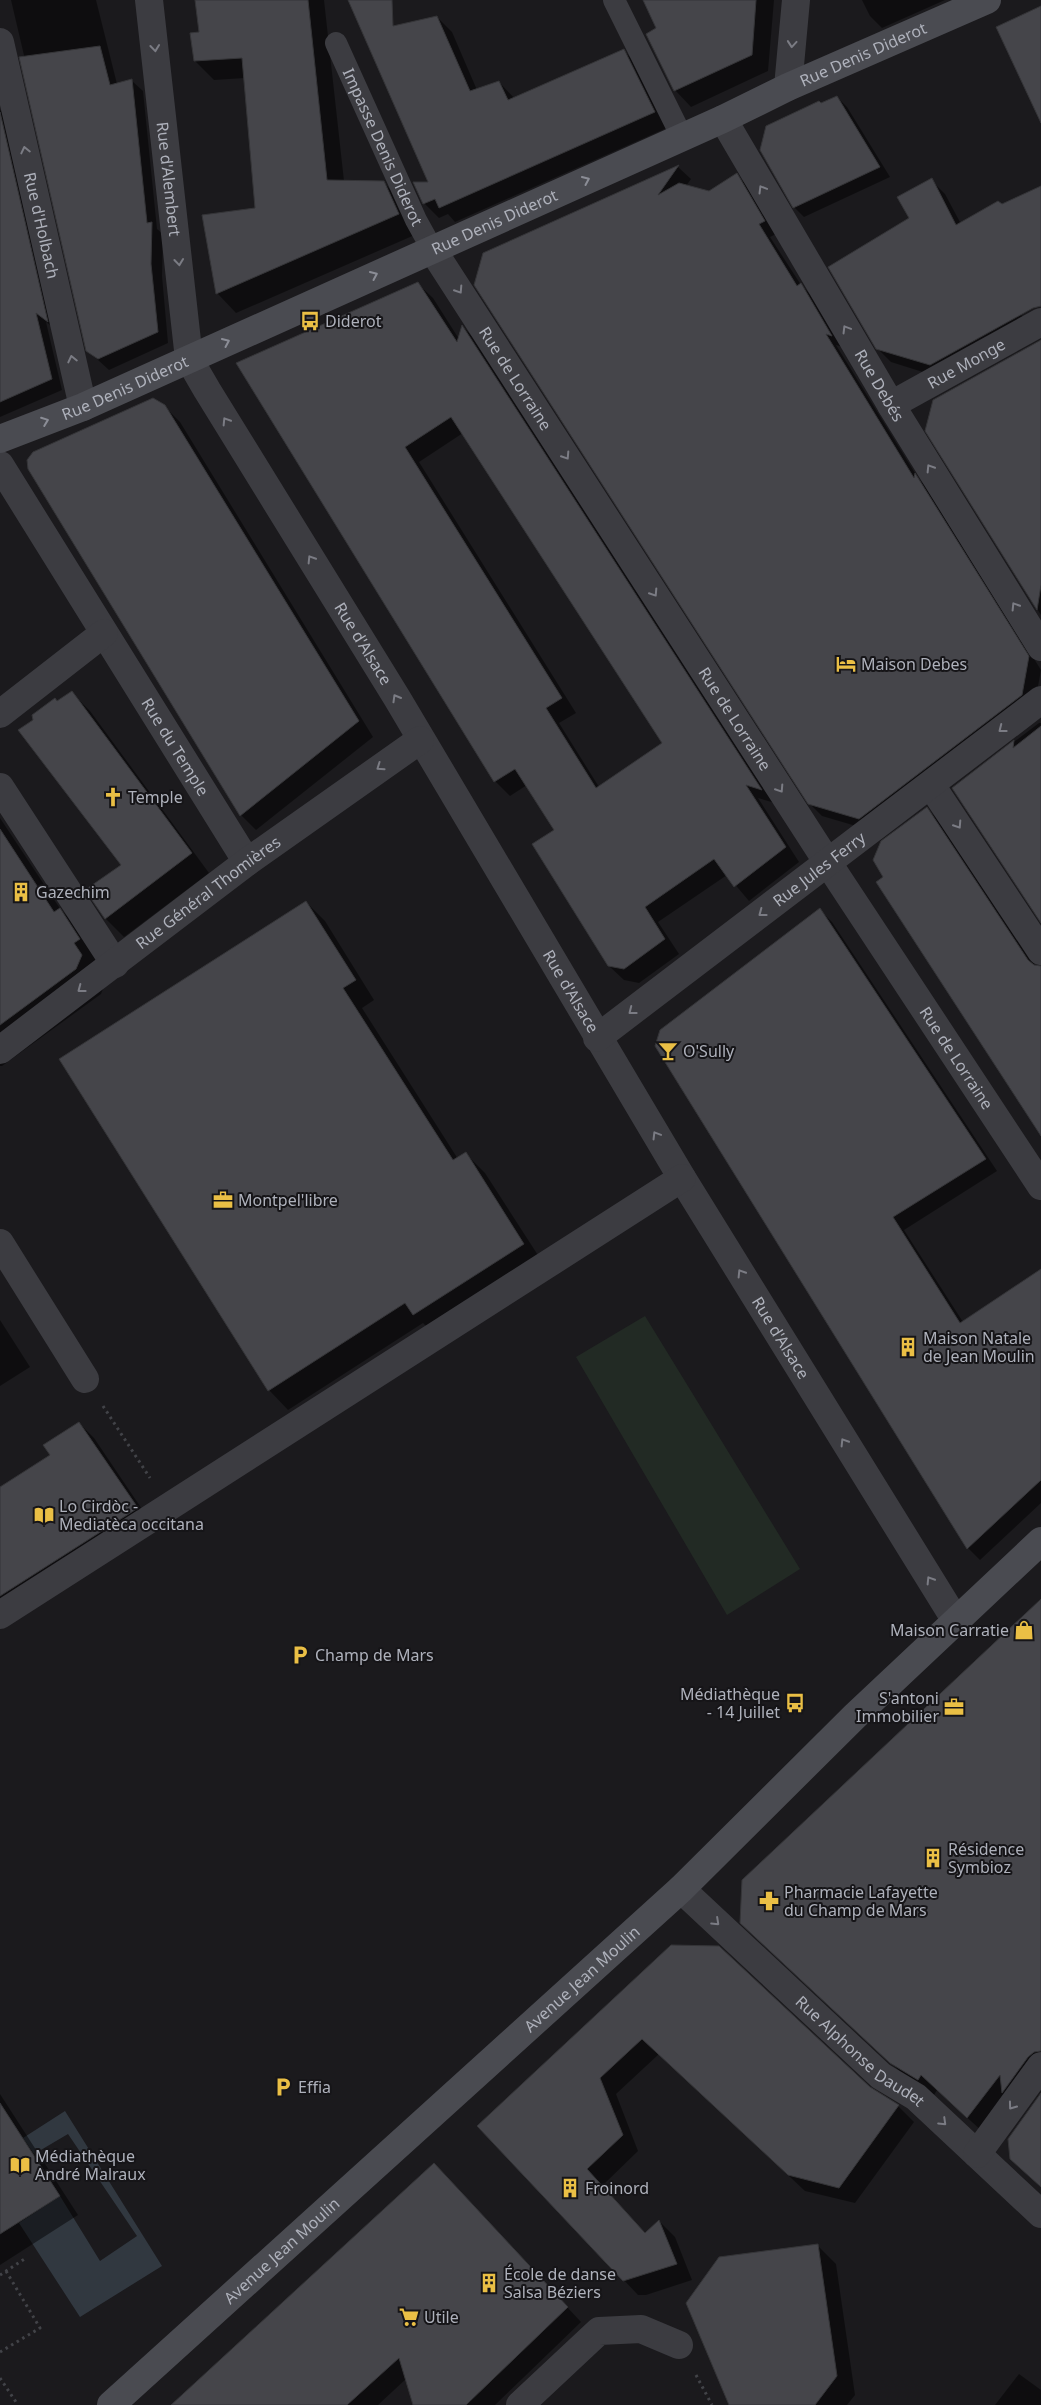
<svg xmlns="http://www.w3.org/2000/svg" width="1041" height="2405" viewBox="0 0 1041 2405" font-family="'Noto Sans',sans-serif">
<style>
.green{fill:#222a24}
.water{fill:#313840}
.shadow{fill:#0007;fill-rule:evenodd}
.building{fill:#45454a;stroke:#353538;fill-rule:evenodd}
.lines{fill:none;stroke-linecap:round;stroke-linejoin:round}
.path{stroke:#424348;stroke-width:3;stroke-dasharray:2.5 4;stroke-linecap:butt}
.lane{stroke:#3c3c41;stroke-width:22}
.street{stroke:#3c3c41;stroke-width:28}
.secondary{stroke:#4a4b51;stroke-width:28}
.oneway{stroke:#7b7c84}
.oneway2{stroke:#8b8d96}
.labels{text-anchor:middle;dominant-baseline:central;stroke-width:4;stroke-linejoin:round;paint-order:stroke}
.street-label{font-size:16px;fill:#aeb1bb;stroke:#161518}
.poi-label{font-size:16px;fill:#aeb1bb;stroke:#161518;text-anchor:start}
</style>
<rect width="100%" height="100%" fill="#1b1a1d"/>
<path class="green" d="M645 1316 800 1569 727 1615 576 1357Z"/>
<path class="water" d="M65 2111 162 2266 80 2317 19 2223 60 2196 100 2261 137 2236 68 2134 34 2154 23 2138Z"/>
<path class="shadow" d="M11 0H96L117 84 132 81 143 91 157 229 163 234 162 276 168 343 109 370 87 350 34 98Z
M197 0H324L344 181 383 182 403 202 417 234 236 313 218 294 203 216 257 209 245 78 214 80 195 61 200 33Z
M650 0H774L768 71 691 107 675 90Z
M862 0H945L882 28 870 16Z
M437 17 452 32 477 90 499 82 515 99 623 50 638 65 669 127 455 222 448 214 439 218 424 203 430 183Z
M837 97 847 107 890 177 804 217 794 207 821 104Z
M0 110 9 120 57 330 46 322 62 390 0 417Z
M678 167 691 179 686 186 709 192 737 175 749 188 776 234 770 237 801 285 814 298 843 347 836 345 918 478 927 488 1041 670 1034 708 873 831 822 816 809 803 484 254Z
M931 180 945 194 961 224 1041 188V304L1021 315 1035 329 945 379 891 362 877 348 911 218Z
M418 284 433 298 459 339 463 327 477 341 775 803 758 798 799 862 749 901 727 875 658 922 679 954 639 983 624 980 609 966 556 830 527 785 510 796 495 781 238 363ZM463 433 664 743 599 787 559 723 576 713 419 462Z
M1041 341V615L927 431Z
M164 406 180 422 373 737 256 830 241 815Z
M71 692 90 711 209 873 124 937 106 919 87 890 122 866 57 702Z
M1039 723H1041V920L953 788Z
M927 808 940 822 1036 967 1041 968V1134L885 877Z
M0 818 61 910 85 934 106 981 101 994 2 1066H0Z
M306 902 325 921 374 1000 362 1008 458 1159 466 1154 485 1173 543 1263 433 1333 423 1323 288 1410 269 1390Z
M820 910 832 922 997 1171 904 1230 963 1322 1041 1271V1503L980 1560 968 1548Z
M0 1320 30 1367 0 1386Z
M79 1423 94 1438 152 1524 0 1626V1489L52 1456Z
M1041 1600V2077L984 2133 937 2090 934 2095 908 2079 757 1938Z
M672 1947 870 2088 898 2106 914 2122 855 2203 805 2191 659 2054 616 2094 638 2151 602 2186 646 2234 659 2221 675 2237 692 2280 646 2295H638L478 2126Z
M0 2094 78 2215 0 2265Z
M448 2179 581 2322 495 2405H415L407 2378 378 2405H173Z
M817 2245 836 2264 855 2395 847 2405H732Z
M1019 2374 1041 2390V2405H995Z"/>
<path class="building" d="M195 0H308L327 180 384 181 399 214 216 294 202 215 255 208 242 58 194 61 190 33 199 32Z
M348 0H392L393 26 437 16 470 91 499 81 508 100 624 49 655 112 439 208 435 199 423 204 413 182H428Z
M643 0H756L752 55 674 91 646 34 656 28Z
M1041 6V123L996 27Z
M100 46 110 85 132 79 147 223 152 222 151 264 158 332 98 359 86 351 19 57Z
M837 96 880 167 793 208 760 150 766 126 819 101 821 103Z
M0 112 48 322 36 313 52 379 0 402Z
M679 165 658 195 679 183 709 191 737 173 765 221 759 224 797 286 801 283 832 336 826 334 914 478 915 473 1029 656 1022 695 859 819 808 804 474 285 483 253Z
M932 178 956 225 998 201 1002 204 1041 186V306L1033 308 930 365 876 349 828 267 909 218 897 197Z
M418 282 457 342 462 325 762 790 746 785 786 847 734 887 714 859 645 907 665 939 624 969 608 966 532 844 554 830 515 769 494 782 236 363ZM451 417 662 743 596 788 546 708 562 698 405 447Z
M1041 340V585L1037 610 925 431 933 400Z
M153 398 165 405 359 721 240 816 28 469 27 460 33 452Z
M72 691 192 853 105 919 85 890 121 865 18 730 33 720 32 715 55 698 57 701Z
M1041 726V923L952 788 1014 740 1013 748Z
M927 807 1028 960 1034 965 1041 966V1136L876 882 883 877 873 860 881 841Z
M0 829 54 912 60 908 80 939 74 943 82 955 76 969 0 1025Z
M306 901 356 980 343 988 453 1160 466 1152 524 1244 413 1315 405 1303 268 1391 59 1059Z
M820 908 986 1159 893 1217 960 1323 1041 1269V1480L967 1549 655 1046 660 1030Z
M79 1422 138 1508 0 1596V1487L50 1455 43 1445Z
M1041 1599V2051L1034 2052 1028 2057 1002 2093 1000 2075 967 2118 921 2075 918 2080 890 2063 740 1923 742 1880Z
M671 1945 719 1946 870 2087 899 2105 839 2188 788 2175 642 2039 600 2078 623 2135 587 2169 645 2233 659 2220 677 2264 623 2281 477 2126Z
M1041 2093V2187L1010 2159 1008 2139Z
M0 2103 60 2196 0 2234Z
M434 2163 568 2307 466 2405H413L399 2358 347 2405H171Z
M818 2244 837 2376 815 2405H729L686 2303 719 2257Z"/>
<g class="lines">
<path class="path" d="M103 1406 150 1478
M0 2275 26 2258
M0 2352 40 2328 6 2271
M696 2375 712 2405
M0 2378 18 2405"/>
<g class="lane">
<path d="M614 0 682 137"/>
<path id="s1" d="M336 43 416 220 432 249"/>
</g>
<g class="street">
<path id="s2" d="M149 0 189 359 207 390 397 698 682 1178 956 1621"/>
<path id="s3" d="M0 42 83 407"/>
<path d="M788 87 796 0"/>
<path id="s4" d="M723 119 891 405 1041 647"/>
<path id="s5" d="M432 249 828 863 1041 1186"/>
<path id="s6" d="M891 405 1041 322"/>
<path id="s7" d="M0 465 247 862"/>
<path d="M0 714 104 633"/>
<path d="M931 785 1041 951"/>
<path d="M0 787 115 964"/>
<path id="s8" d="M597 1038 1041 700"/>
<path id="s9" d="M0 1050 247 862 420 740"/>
<path d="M0 1243 85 1379"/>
<path d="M0 1615 682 1178"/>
<path id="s10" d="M681 1889 881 2076 916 2097 1041 2214"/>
<path d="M977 2154 1041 2066"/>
<path d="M520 2405 599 2331 641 2329 679 2345"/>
</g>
<g class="secondary">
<path id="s11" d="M0 439 83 407 723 119 788 87 987 0"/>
<path id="s12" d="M111 2405 681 1889 855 1716 1041 1541"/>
</g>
</g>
<defs><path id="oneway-chevron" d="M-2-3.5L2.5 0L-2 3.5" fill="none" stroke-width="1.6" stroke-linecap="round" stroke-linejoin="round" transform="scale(1.25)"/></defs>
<g class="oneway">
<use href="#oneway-chevron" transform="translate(792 44) rotate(95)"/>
<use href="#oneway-chevron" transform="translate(155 48) rotate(84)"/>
<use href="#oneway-chevron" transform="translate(25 150) rotate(-103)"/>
<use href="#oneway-chevron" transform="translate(762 189) rotate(-121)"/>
<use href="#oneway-chevron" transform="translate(179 262) rotate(84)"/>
<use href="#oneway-chevron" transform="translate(459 290) rotate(57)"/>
<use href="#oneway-chevron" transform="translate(846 329) rotate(-121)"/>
<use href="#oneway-chevron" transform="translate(72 359) rotate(-103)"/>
<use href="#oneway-chevron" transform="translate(226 421) rotate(-122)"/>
<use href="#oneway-chevron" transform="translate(566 456) rotate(57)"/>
<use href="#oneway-chevron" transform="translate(930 468) rotate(-122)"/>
<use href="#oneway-chevron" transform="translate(311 559) rotate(-122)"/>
<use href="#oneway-chevron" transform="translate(654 593) rotate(57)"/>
<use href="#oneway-chevron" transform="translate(1015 606) rotate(-122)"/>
<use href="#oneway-chevron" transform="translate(396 698) rotate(-120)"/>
<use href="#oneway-chevron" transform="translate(1002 729) rotate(142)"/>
<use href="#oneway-chevron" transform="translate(380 767) rotate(145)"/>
<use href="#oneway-chevron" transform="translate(780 789) rotate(57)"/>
<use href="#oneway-chevron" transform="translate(958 825) rotate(57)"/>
<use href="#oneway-chevron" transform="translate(762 913) rotate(143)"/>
<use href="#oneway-chevron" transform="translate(81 989) rotate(143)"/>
<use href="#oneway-chevron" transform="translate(632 1011) rotate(142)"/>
<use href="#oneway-chevron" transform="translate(656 1135) rotate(-121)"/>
<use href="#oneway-chevron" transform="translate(741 1273) rotate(-122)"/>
<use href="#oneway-chevron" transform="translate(844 1442) rotate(-122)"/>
<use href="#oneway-chevron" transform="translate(930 1580) rotate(-122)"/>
<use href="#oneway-chevron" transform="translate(716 1922) rotate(43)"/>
<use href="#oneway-chevron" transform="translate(1012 2106) rotate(126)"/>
<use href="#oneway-chevron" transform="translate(943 2122) rotate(44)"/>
</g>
<g class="oneway2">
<use href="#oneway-chevron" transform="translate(586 180) rotate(-24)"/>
<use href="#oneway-chevron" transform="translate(374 275) rotate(-24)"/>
<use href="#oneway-chevron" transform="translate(226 342) rotate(-24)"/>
<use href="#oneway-chevron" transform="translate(45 421) rotate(-21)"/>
</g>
<defs>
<symbol id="bus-bare" viewBox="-9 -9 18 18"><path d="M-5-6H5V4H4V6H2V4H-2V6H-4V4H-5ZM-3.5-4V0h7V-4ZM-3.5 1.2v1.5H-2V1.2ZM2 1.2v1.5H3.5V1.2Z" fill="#eabf45" stroke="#161518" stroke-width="2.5" paint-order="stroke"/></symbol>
<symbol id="hotel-bare" viewBox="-9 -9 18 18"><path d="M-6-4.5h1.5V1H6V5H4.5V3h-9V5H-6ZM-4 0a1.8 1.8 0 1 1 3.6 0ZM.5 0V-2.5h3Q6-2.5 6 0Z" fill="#eabf45" stroke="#161518" stroke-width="2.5" paint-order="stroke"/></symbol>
<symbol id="church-bare" viewBox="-9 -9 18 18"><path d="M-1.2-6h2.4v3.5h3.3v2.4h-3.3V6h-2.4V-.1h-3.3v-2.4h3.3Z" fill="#eabf45" stroke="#161518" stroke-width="2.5" paint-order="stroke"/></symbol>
<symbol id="building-bare" viewBox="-9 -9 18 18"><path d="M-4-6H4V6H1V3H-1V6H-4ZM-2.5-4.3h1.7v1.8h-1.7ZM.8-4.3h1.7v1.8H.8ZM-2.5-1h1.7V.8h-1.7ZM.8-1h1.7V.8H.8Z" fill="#eabf45" stroke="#161518" stroke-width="2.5" paint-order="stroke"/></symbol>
<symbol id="bar-bare" viewBox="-9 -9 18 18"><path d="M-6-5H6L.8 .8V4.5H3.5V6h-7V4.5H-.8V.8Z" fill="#eabf45" stroke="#161518" stroke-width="2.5" paint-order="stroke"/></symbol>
<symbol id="office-bare" viewBox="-9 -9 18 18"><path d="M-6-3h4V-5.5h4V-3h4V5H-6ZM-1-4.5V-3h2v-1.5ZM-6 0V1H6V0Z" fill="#eabf45" stroke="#161518" stroke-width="2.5" paint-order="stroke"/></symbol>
<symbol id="library-bare" viewBox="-9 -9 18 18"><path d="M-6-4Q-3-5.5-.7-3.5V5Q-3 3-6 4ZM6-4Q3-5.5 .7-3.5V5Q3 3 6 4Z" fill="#eabf45" stroke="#161518" stroke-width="2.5" paint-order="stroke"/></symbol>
<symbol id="shop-bare" viewBox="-9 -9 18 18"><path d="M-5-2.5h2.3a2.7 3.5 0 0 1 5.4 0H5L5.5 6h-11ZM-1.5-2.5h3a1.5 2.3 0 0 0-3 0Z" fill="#eabf45" stroke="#161518" stroke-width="2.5" paint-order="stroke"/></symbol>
<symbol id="parking-bare" viewBox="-9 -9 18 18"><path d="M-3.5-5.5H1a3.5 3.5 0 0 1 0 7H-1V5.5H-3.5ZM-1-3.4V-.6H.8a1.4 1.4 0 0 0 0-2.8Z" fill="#eabf45" stroke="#161518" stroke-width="2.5" paint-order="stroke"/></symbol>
<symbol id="pharmacy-bare" viewBox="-9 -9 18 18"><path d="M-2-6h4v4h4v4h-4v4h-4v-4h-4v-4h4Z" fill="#eabf45" stroke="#161518" stroke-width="2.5" paint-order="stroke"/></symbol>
<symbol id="supermarket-bare" viewBox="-9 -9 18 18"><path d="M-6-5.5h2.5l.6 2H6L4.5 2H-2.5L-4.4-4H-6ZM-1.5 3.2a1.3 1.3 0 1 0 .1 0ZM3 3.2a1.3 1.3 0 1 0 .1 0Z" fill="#eabf45" stroke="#161518" stroke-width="2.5" paint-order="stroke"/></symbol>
</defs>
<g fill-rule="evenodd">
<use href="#bus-bare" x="296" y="307" width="28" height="28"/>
<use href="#hotel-bare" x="832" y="650" width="28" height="28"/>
<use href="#church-bare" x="99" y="783" width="28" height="28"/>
<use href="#building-bare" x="7" y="878" width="28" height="28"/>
<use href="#bar-bare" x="654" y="1037" width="28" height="28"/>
<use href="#office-bare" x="209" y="1186" width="28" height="28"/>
<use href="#building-bare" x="894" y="1333" width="28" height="28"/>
<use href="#library-bare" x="30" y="1501" width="28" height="28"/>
<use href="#shop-bare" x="1010" y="1616" width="28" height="28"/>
<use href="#parking-bare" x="286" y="1641" width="28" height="28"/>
<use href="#bus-bare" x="781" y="1689" width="28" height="28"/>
<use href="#office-bare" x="940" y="1693" width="28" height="28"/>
<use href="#building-bare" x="919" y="1844" width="28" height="28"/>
<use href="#pharmacy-bare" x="755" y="1887" width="28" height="28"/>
<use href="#parking-bare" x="269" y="2073" width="28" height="28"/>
<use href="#library-bare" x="6" y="2151" width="28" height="28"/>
<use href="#building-bare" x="556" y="2174" width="28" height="28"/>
<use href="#building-bare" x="475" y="2269" width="28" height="28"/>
<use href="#supermarket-bare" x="395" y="2303" width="28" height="28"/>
</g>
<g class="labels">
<g class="street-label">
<text stroke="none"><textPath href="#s11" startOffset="945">Rue Denis Diderot</textPath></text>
<text stroke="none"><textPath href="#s1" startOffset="114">Impasse Denis Diderot</textPath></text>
<text stroke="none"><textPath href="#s2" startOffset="180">Rue d'Alembert</textPath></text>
<text stroke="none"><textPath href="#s11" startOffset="540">Rue Denis Diderot</textPath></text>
<text stroke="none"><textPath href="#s3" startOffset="188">Rue d'Holbach</textPath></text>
<text stroke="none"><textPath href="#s6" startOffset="86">Rue Monge</textPath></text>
<text stroke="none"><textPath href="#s5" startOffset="154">Rue de Lorraine</textPath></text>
<text stroke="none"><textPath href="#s4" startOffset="309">Rue Debés</textPath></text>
<text stroke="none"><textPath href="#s11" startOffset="135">Rue Denis Diderot</textPath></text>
<text stroke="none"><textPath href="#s2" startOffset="695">Rue d'Alsace</textPath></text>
<text stroke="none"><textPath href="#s5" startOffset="559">Rue de Lorraine</textPath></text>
<text stroke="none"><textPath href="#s7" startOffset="332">Rue du Temple</textPath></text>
<text stroke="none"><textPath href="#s8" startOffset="279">Rue Jules Ferry</textPath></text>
<text stroke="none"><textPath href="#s9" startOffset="261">Rue Général Thomières</textPath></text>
<text stroke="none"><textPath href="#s2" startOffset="1100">Rue d'Alsace</textPath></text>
<text stroke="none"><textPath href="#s5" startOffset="964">Rue de Lorraine</textPath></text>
<text stroke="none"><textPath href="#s2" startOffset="1505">Rue d'Alsace</textPath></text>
<text stroke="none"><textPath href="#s12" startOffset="635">Avenue Jean Moulin</textPath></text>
<text stroke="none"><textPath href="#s10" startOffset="242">Rue Alphonse Daudet</textPath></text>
<text stroke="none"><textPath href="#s12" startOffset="230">Avenue Jean Moulin</textPath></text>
</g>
<g class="poi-label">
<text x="325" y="321">Diderot</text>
<text x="861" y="664">Maison Debes</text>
<text x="128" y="797">Temple</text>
<text x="36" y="892">Gazechim</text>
<text x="683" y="1051">O'Sully</text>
<text x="238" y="1200">Montpel'libre</text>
<text x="923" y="1338">Maison Natale<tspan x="923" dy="18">de Jean Moulin</tspan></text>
<text x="59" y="1506">Lo Cirdòc -<tspan x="59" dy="18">Mediatèca occitana</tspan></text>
<text x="1009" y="1630" text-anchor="end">Maison Carratie</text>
<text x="315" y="1655">Champ de Mars</text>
<text x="780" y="1694" text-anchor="end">Médiathèque<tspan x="780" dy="18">- 14 Juillet</tspan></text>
<text x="939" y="1698" text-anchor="end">S'antoni<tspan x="939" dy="18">Immobilier</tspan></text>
<text x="948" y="1849">Résidence<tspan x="948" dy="18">Symbioz</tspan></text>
<text x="784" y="1892">Pharmacie Lafayette<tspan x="784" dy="18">du Champ de Mars</tspan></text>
<text x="298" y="2087">Effia</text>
<text x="35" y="2156">Médiathèque<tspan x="35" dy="18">André Malraux</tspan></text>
<text x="585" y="2188">Froinord</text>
<text x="504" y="2274">École de danse<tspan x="504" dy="18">Salsa Béziers</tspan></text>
<text x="424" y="2317">Utile</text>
</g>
</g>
</svg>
